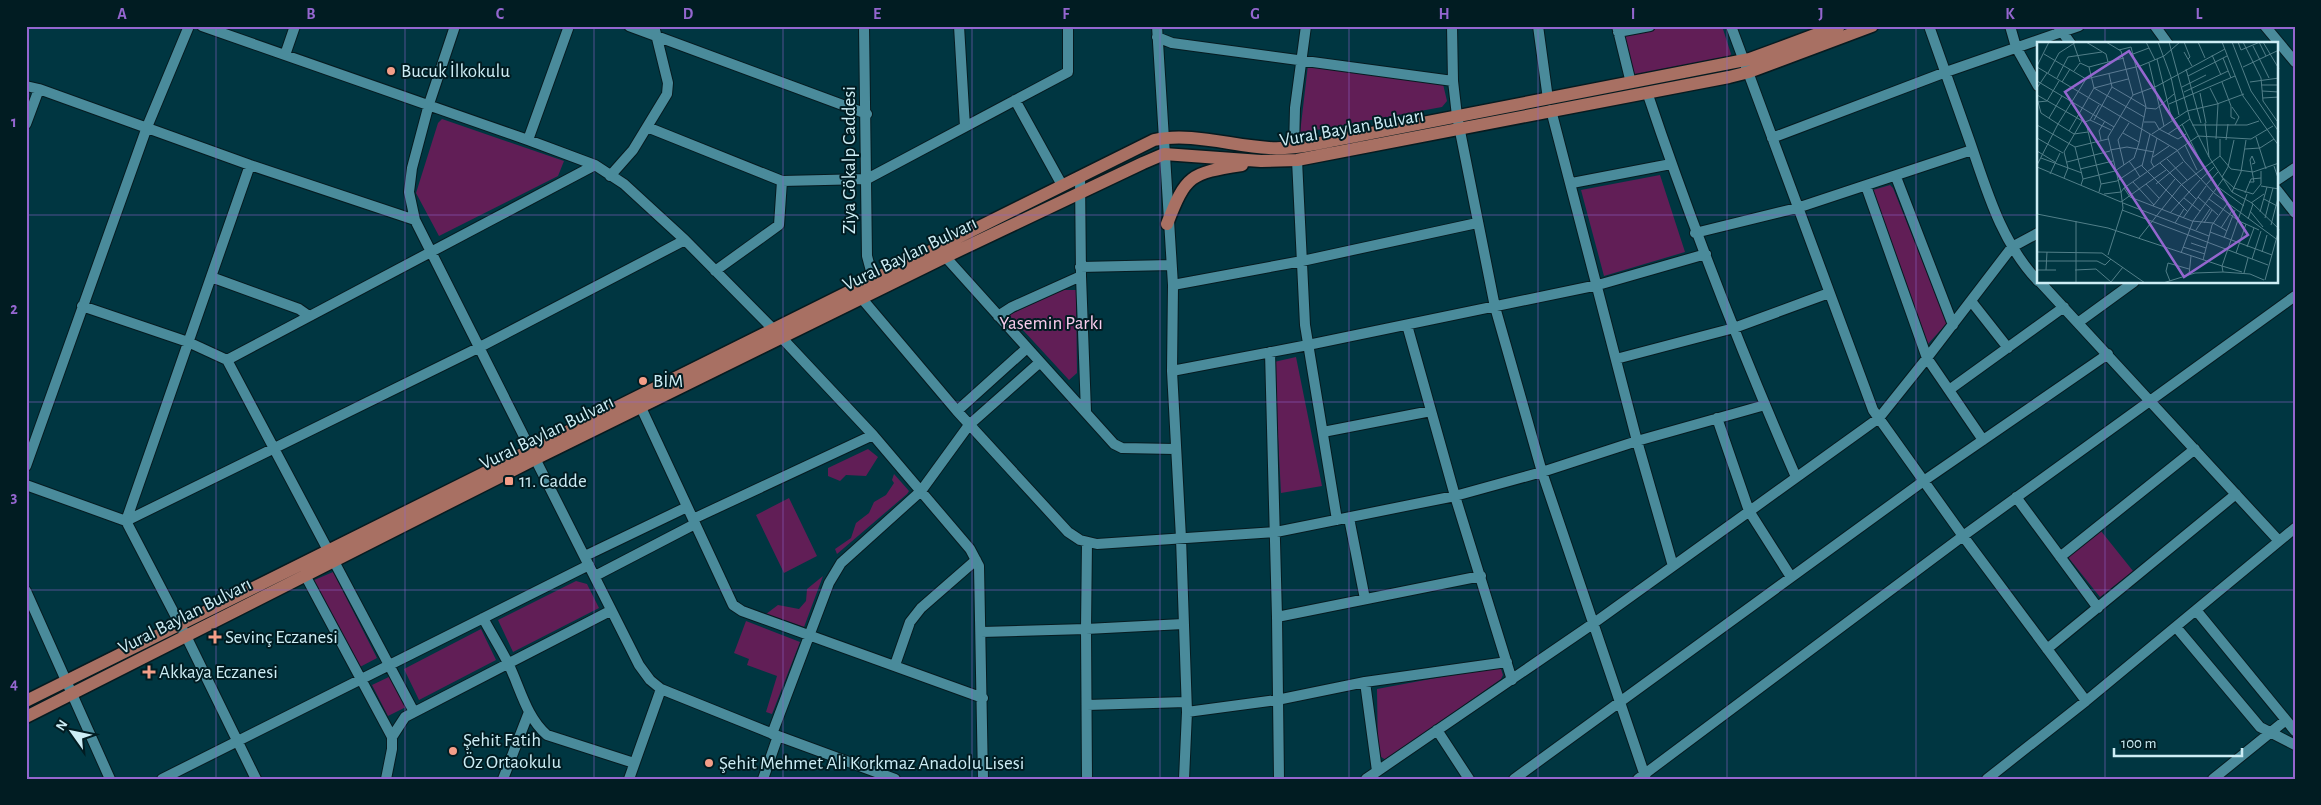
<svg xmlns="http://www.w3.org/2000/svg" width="2321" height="805" viewBox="0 0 2321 805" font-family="'Alegreya Sans',sans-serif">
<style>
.green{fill:#611e56}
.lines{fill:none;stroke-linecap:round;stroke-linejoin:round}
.minor-casing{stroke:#061b20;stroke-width:12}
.major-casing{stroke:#061b20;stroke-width:15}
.minor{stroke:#4a8b9b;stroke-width:10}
.major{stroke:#a87063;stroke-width:12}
.grid{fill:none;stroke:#9466cf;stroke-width:1;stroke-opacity:0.55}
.poi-dot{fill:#f49e88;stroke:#011c22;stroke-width:2}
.labels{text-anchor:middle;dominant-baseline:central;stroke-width:4;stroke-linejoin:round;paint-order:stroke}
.poi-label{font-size:19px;fill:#cdedf5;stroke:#011c22;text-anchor:start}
.street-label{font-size:19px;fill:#cdedf5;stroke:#011c22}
.park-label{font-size:19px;fill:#facdee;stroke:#011c22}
.inset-road{fill:none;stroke:#527f89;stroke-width:1}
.view{fill:#9466cf;fill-opacity:0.15;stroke:#9466cf;stroke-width:2.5}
.inset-edge{fill:none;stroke:#cdedf5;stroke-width:2.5}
.neatline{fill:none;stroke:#9466cf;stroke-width:2}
.grid-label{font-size:16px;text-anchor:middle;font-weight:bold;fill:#9466cf}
</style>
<rect width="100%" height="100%" fill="#003641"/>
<path class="green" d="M1669 26H1722L1731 54 1730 56 1633 76 1623 36Z
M1308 65 1443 84 1447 101 1442 107 1300 133Z
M442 119 564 161 558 176 439 236 416 193 438 123Z
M1660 175 1685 252 1604 276 1581 190Z
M1890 185 1893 188 1947 323 1928 344 1873 190Z
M1063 290H1076L1077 373 1069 380 1009 315Z
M1296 357 1322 486 1281 493 1274 362Z
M868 449 878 457 866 476 846 475 840 481 828 476V468Z
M894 474 909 491 907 494 837 554 835 549 851 538 856 523 869 513 874 502 886 495 894 483 892 480Z
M789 498 817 556 784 573 756 515Z
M2101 531 2133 571 2100 597 2068 557Z
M333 572 377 658 358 668 312 581Z
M823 576 804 627 766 614 778 605 799 609 806 601 807 589Z
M576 581 587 584 599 608 513 652 498 620Z
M746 621 800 642 772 714 766 712 777 676 747 665 749 659 734 653Z
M481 629 496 660 419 700 404 669Z
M1500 666 1503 675 1501 679 1386 760 1378 755 1377 689Z
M393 675 408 706 388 716 372 685Z"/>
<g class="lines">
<defs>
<path id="minor" d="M202 26 528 140 595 165 624 184 685 240 781 337 873 435 970 549 979 566 983 779
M455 26 429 104 412 168 409 192 415 220 639 665 650 680 661 689 778 736 895 779
M629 26 867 114
M864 26 867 256 875 286
M959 26 965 127
M1157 26 1173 285 1172 371 1181 538 1187 712 1184 779
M1452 26 1453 81 1457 116 1495 307 1542 472 1646 779
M1538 26 1548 99
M1617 26 1631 83
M1731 26 1873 410 1963 536 2086 701
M1929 26C1943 65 1956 103 1970 142 1987 191 2001 242 2038 281
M2010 26 2016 47 2038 86
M2058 26 2071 44
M2155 26 2168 44
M2265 26 2295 62
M1618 32 1650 26
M1157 37 1172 43 1453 81
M285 55 295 26
M26 86 39 89 250 165 415 220
M1647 92C1691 223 1741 351 1796 477
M1015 100 1062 185
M1551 110 1637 441 1673 566
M26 124 39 89
M647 127 782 181
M1772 138 1946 72 2079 26
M528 140 569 26
M1294 148 1295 108 1306 26
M1297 160 1305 325 1337 520
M610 176 633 150 667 94 668 83 654 26
M1080 177 1081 276 1086 412
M1896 177 1953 325
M2277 180 2295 168
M1572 183 1671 164
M1866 186 1927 358 1983 440
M2277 190 2295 213
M1695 233 1797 208 1972 150
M941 252 1114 444 1122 448 1175 449
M1080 267 1171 265
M715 271 779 225 782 181 867 179 1068 72V26
M211 277 299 309 309 316
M2040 282 2279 541
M1173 285 1302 261 1477 223
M858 294 957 411 1068 532 1080 540 1097 544 1276 532 1455 496 1542 472 1637 441 1765 405
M1971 301 2008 348
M82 306 188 342 227 360 595 165
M998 316 1012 307 1081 276
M2079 322 2134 282
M1407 325 1455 496 1512 680
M1270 352 1277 617 1481 576
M1616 359 1734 328 1829 293
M227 360 414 712
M1172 371 1308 345 1598 285 1706 254
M1949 390 2064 307
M638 401 733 605 742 611 983 698
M957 411 1027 348
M1717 418 1749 511 1791 577
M1323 432 1431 411
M26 466 147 127 189 26
M26 485 126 521 186 636 256 779
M2016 497 2098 608
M1349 518 1365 599
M693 519 873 435
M126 521 478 348 685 240
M126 521 250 165
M1087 542 1086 629 1183 624
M585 556 687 507
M2060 557 2195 449
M305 575 392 737V749L386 779
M595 576 695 524
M26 591 110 779
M2196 610 2295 731
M1277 617 1279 779
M483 618C491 633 500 647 508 663 520 687 526 717 547 735L634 763
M2176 627 2260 727 2295 745
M981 632 1086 629 1087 779
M2047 649 2236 494
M895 665 910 622 921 608 976 560
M1365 682 1377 771
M1087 705 1186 702
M1187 712 1277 700 1365 682 1507 662
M1437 730 1469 779
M772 734 829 583 841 563 921 491 969 425 1039 363
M392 737 405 717 610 611
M162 779 589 565
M503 779 529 712
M629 779 661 689
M763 779 778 736
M1366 779 1594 623 1879 418 1927 358 2012 247 2038 233
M1514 779 1925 480 2108 354
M1638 779 1963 536 2295 296
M1987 779 2086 701 2295 528
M2213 779 2286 720"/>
<path id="major" d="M1167 224C1186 175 1190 173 1242 165
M26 701 1154 140C1191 132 1232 146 1269 148 1284 149 1299 147 1315 144L1750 59 1839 26
M26 717 535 459 945 257 1143 163 1164 154 1261 161 1297 160 1729 77 1749 72 1872 26"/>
</defs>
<use href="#minor" class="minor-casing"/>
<use href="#major" class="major-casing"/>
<use href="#minor" class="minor"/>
<use href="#major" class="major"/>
</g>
<path class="grid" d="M216 26V779M405 26V779M594 26V779M783 26V779M972 26V779M1160 26V779M1349 26V779M1538 26V779M1727 26V779M1916 26V779M2105 26V44M26 215H2038M2277 215H2295M2105 282V779M26 402H2295M26 590H2295"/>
<g class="poi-dot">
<circle cx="391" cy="71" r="5"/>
<circle cx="643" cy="381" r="5"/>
<rect x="504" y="476" width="10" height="10" rx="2.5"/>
<path d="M212.5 629.5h5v5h5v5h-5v5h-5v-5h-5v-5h5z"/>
<path d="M146.5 664.5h5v5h5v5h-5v5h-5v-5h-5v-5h5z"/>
<circle cx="453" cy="751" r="5"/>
<circle cx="709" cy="763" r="5"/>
</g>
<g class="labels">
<g class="poi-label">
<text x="401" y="71">Bucuk İlkokulu</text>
<text x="653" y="381">BİM</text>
<text x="519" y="481">11. Cadde</text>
<text x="225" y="637">Sevinç Eczanesi</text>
<text x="159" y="672">Akkaya Eczanesi</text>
<text x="463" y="740">Şehit Fatih<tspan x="463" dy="22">Öz Ortaokulu</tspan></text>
<text x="719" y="763">Şehit Mehmet Ali Korkmaz Anadolu Lisesi</text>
</g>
<g class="street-label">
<text transform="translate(1352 128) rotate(-10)">Vural Baylan Bulvarı</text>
<text transform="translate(849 160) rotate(-90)">Ziya Gökalp Caddesi</text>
<text transform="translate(910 254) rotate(-26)">Vural Baylan Bulvarı</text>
<text transform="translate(547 433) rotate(-26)">Vural Baylan Bulvarı</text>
<text transform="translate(185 616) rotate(-27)">Vural Baylan Bulvarı</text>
</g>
<g class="park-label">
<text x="1051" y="323">Yasemin Parkı</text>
</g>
</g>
<g transform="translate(2037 42)">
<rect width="241" height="241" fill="#003641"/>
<path class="inset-road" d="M36 0 43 20M49 0 69 12 71 20 87 16M69 0 84 9 96 53M109 0 118 18M121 0 134 35 142 73M132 0 153 77 172 115M147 0 153 15 151 17M161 0 168 16M185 0 206 54 242 104M195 0 214 49 242 90M201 0 204 8 223 0M206 0 224 36 226 59 240 79M222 0 229 14M226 0 242 27M216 4 232 36M147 10 155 24M7 12 49 37 103 24 127 14 143 0M96 12 112 6M175 13 184 33M186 16 194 36M120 17 135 78 146 94M112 21 127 84M0 24 12 0M0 25 140 108 147 119 177 151 242 199M52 25 71 20M206 25 242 8M149 27 164 81M11 31 22 11 39 0M72 32 75 45 109 65M151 34 190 14M20 36 31 15 65 10M0 39 77 85M25 40 33 27M185 40 194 64V75L198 77M213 40 242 36M224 43H242M145 45 169 33M0 46 10 31M57 46 107 75M57 46 91 37M173 46 181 62 179 97M225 49 242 50M147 50 191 29M163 51 169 81M0 53 49 81 64 142 62 150M0 56 4 71 21 82 49 37M226 56 242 55M1 60 10 59 22 39M132 62 198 34M195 65 202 75 198 83M109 66 119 67 137 52M12 76 25 54M53 78 74 88M57 78 75 45M48 80 53 78 62 63M107 80H118L122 87 141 97 149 92M168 81 172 115 185 135 197 146 216 152 224 142V129M145 82 166 124M0 83 38 105 71 97M155 83H210L222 79M32 89 57 46 52 25 43 21 37 29M86 91 102 100M113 92 105 124 151 170M115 92 150 69 180 62 207 52M131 92 153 77M219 95 229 127M0 96 26 111M183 97V114L194 127 216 130 242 121M64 98 62 89 68 79M189 98 191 82M197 98 191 125 185 135 195 150 215 161 242 187M148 103 160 128M38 105 46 137 44 143M208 107 223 106 237 97M73 108 90 105 117 110M0 109 18 120M116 115 132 104M4 116 45 131M130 117 150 138M30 120 73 109M123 121 159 157M0 123 21 82 37 92 51 90M87 123 81 98 92 81M237 124 242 139M0 125 84 160 109 142M117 125 114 120 120 96M43 127 76 119M13 132 23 111M103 135 98 127 105 123M27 136 31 126 27 110 45 79M46 137 78 129 97 116 102 101 109 65 94 5 82 8M164 137 177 125M96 140 117 163M212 140H217L213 118 215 114 218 121 215 122M64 142 80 139 98 127 92 119M119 142 146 120M169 143 181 130M224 144 242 147M181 145 207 164M87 146 93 155 155 179 176 181 190 189M195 150 204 130 209 98M208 151 214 137 224 136M67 152 84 150 71 95 96 53 120 44 188 7M161 155 181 173M122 156 109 142 129 128M147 156 163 169M172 157 202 179 222 188M227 157 242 165M86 161 172 194M214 161 227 152M116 164 138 137M85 168 231 223M213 169 226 185M223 170 230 145M133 171 163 138M0 172 71 186 185 224 186 230 213 232 227 238M146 176 169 144M228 176 236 146M211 177 216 162M39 179V241M138 181 147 167M167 181 175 168M234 183 242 152M184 186 196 167M159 188 173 167M173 190 235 213M102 196 144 143 183 114M187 196 198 168M154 201 169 206M146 205 168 212M210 205 217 186M0 210 65 211 108 241M225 210 230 193M144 211 156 179 186 137M199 211 209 182M71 213 86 166 84 150 87 146 161 94 214 97 236 84M215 217 224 189M166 218 175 183 190 162M0 219H60L68 223 74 217M0 228H19M9 228 10 210M38 228 59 227 74 240M205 230 185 224 210 152M207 231 211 216M152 233 154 214M228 238 242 187M133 239 129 229 131 221 152 227M74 240 86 225M126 241 158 231 186 230"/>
<path class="view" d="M92 9 211 193 147 235 28 50Z"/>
<rect width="241" height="241" class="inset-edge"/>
</g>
<rect width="2321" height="805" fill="none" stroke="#011c22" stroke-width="55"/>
<g transform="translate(72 732) rotate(303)" stroke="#011c22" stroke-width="4" paint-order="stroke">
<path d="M0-4L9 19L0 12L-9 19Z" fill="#cdedf5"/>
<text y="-8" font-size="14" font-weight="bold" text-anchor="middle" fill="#cdedf5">N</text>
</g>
<path d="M2114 748v8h128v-8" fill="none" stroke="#cdedf5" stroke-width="2.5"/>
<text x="2121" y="748" font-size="15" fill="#cdedf5" stroke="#011c22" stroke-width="4" paint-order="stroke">100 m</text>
<rect x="28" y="28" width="2266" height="750" class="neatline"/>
<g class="grid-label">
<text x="122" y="19">A</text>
<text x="311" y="19">B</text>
<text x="500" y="19">C</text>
<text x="688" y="19">D</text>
<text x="877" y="19">E</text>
<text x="1066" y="19">F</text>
<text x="1255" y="19">G</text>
<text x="1444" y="19">H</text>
<text x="1633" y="19">I</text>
<text x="1821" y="19">J</text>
<text x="2010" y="19">K</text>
<text x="2199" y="19">L</text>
<text x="14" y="127">1</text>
<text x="14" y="314">2</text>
<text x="14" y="502">3</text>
<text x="14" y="689">4</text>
</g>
</svg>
